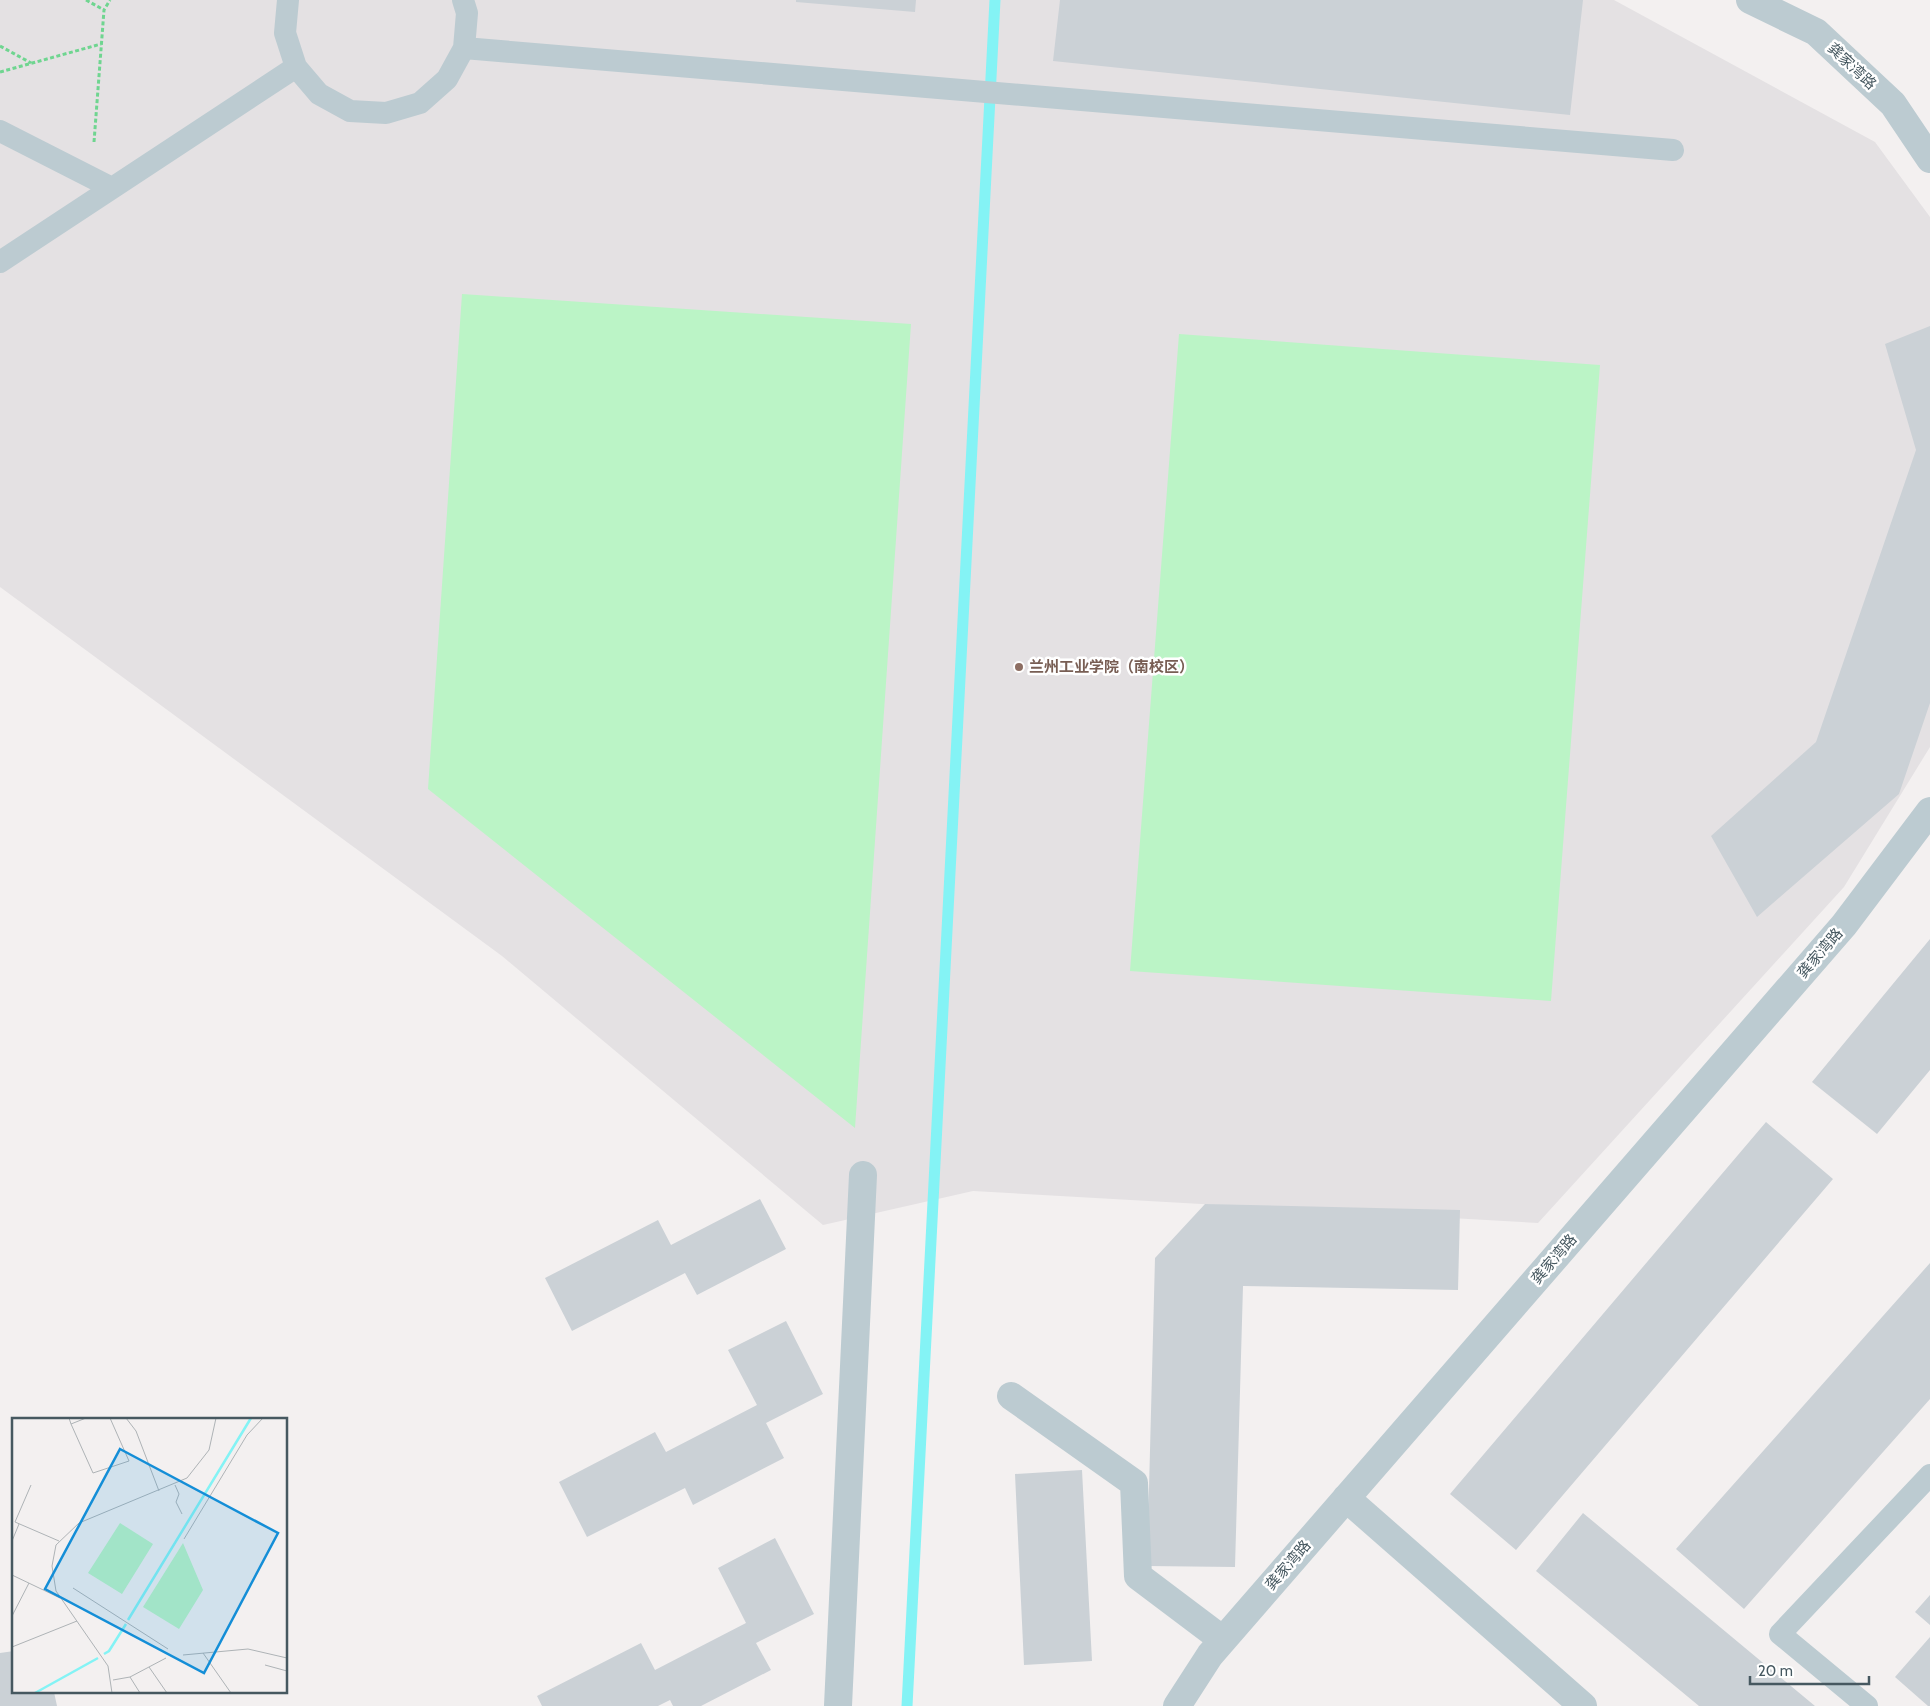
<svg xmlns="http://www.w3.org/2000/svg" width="1930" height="1706" viewBox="0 0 1930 1706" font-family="Cabin,'Noto Sans SC',sans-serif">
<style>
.education{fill:#e4e1e3}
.green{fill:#bbf4c6}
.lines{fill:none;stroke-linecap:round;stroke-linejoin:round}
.stream{stroke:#84f3f5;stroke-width:11}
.building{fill:#cbd1d6}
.path{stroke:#6fd590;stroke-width:3;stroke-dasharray:4 2.5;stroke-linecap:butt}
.lane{stroke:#bccbd1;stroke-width:22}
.street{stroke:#bccbd1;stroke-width:28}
.education-dot{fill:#8d6e63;stroke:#fff;stroke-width:2}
.labels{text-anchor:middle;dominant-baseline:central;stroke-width:5;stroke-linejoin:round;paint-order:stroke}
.street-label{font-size:15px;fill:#465860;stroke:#fff}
.education-label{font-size:15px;font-weight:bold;fill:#785e54;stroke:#fff;text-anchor:start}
.inset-river{fill:none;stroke:#84f3f5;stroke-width:2.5}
.inset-road{fill:none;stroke:#aeb3b6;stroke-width:1}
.view{fill:#148ed7;fill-opacity:0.15;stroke:#148ed7;stroke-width:2.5}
.inset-edge{fill:none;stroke:#465860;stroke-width:2.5}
</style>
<rect width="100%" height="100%" fill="#f3f0f0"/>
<path class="education" d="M0 0H1614L1875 142 1930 217V747L1844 887 1538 1223 973 1191 823 1225 502 956 0 587Z"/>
<path class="green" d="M462 294 911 324 855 1128 428 789Z
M1179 334 1600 365 1551 1001 1130 971Z"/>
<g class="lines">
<path class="stream" d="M907 1706 995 0"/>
</g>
<path class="building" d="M796 0H916L915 12 796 2Z
M1060 0H1583L1570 115 1053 61Z
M1930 326V703L1899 794 1757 917 1711 836 1816 742 1916 450 1885 344Z
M1930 939V1070L1877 1134 1812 1082Z
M1766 1122 1833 1179 1516 1550 1450 1494Z
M760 1199 786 1249 697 1295 685 1273 572 1331 545 1278 658 1220 671 1245Z
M1205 1204 1460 1210 1458 1290 1243 1286 1235 1567 1147 1566 1155 1258Z
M1930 1263V1399L1744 1609 1676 1549Z
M786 1321 823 1394 766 1423 784 1458 693 1505 685 1488 587 1537 559 1482 655 1432 666 1452 757 1405 728 1350Z
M1082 1470 1092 1661 1024 1665 1015 1474Z
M1583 1513 1815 1706H1699L1536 1571Z
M775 1538 814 1614 756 1643 771 1670 701 1706H673L670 1700 658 1706H542L537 1696 641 1643 655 1670 746 1623 718 1568Z
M1930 1595V1625L1915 1612Z
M1930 1637V1706H1928L1895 1677Z
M14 1651V1692H54L57 1706H0V1653Z"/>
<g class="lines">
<path class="path" d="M86 0 104 10
M0 46 31 63
M0 72 101 44
M94 142 104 10 110 0"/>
<path class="lane" d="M288 0 285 33 296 67 319 94 350 111 386 113 420 103 447 79 464 48 467 13 463 0
M464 48 1673 150
M0 131 112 188
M0 262 296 67
M1867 1706 1780 1634 1930 1475"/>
<path class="street" d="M1750 0 1816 32 1893 104 1930 159
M1011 1396 1134 1483 1138 1576 1223 1640
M1346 1498 1583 1706
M838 1706 863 1175
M1177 1706 1210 1655 1844 925 1930 811"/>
</g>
<circle class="education-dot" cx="1019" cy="667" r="5"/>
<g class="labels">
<g class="street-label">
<text transform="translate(1852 66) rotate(43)">龚家湾路</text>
<text transform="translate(1820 953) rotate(-49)">龚家湾路</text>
<text transform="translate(1554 1259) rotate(-49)">龚家湾路</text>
<text transform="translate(1288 1565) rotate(-49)">龚家湾路</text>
</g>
<g class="education-label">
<text x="1029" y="667">兰州工业学院（南校区）</text>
</g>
</g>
<g transform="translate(12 1418)">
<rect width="275" height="275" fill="#f3f0f0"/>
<path d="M108 105 141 126 110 176 76 155ZM171 125 191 172 167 211 131 189Z" fill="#bbf4c6"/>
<path class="inset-river" d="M116 202 239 0M92 236 97 233 114 206M23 275 86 240"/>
<path class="inset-road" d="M57 0 59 6 74 0M114 0 124 13 147 73M59 6 81 55 117 43 98 0M19 67 3 104 47 123M163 67 167 76 164 84 170 96M172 121 235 17 251 0M0 123 7 106M0 157 48 180M61 170 156 231M0 198 17 165M0 229 65 203M191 235 219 275M171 237 236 231 275 240M253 247 275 253M137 249 155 275M118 259 128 275M101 262 118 259 154 240M100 275 96 248 44 173 40 148 44 127 67 105 175 60 197 32 204 0"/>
<path class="view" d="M108 31 266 115 192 255 33 171Z"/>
<rect width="275" height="275" class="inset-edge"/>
</g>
<path d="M1750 1676v8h119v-8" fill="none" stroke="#465860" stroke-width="2.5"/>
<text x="1758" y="1676" font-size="15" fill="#465860" stroke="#ffffff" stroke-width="4" paint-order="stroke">20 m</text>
</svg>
